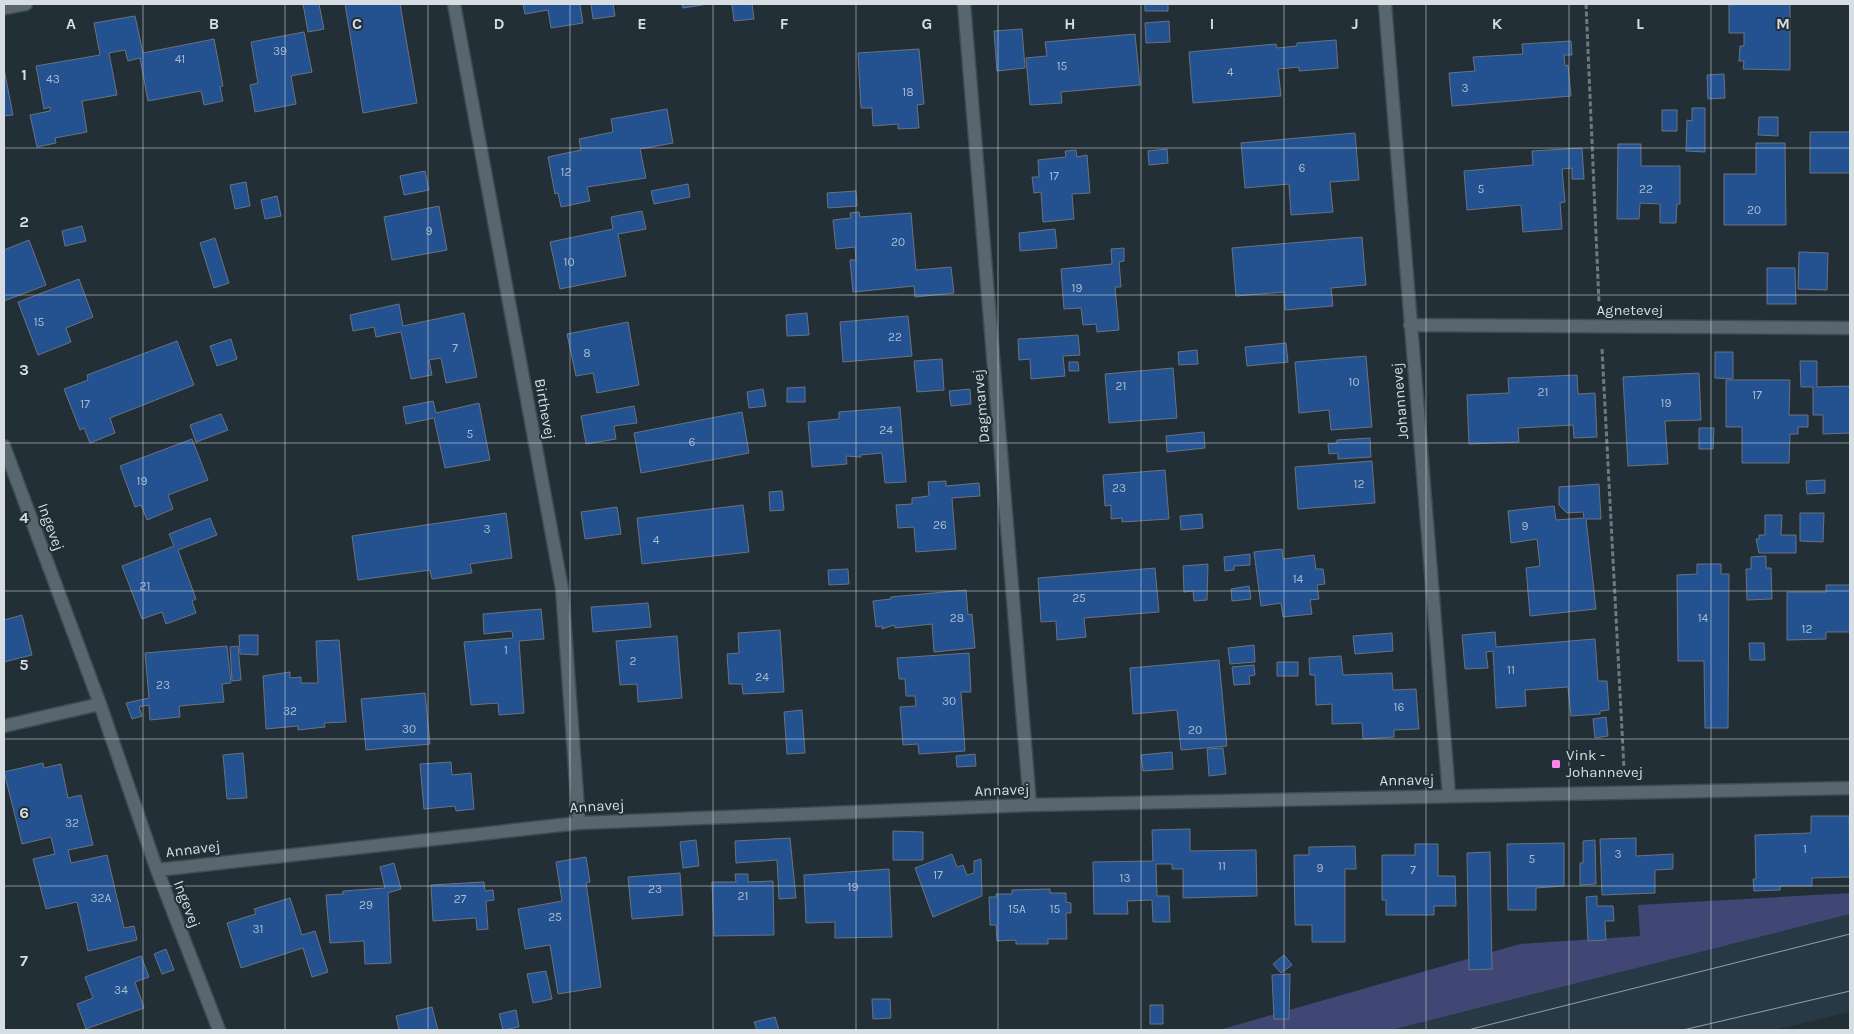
<svg xmlns="http://www.w3.org/2000/svg" width="1854" height="1034" viewBox="0 0 1854 1034" font-family="Karla,sans-serif">
<style>
.built{fill:#283946}
.green{fill:#404774}
.building{fill:#245291;stroke:#69727f}
.lines{fill:none;stroke-linecap:round;stroke-linejoin:round}
.minor-casing{stroke:#404b51;stroke-width:15}
.path{stroke:#6f7980;stroke-width:3;stroke-dasharray:5 2.5;stroke-linecap:butt}
.minor{stroke:#58666f;stroke-width:12}
.tram{stroke:#949ea4;stroke-width:1}
.grid{fill:none;stroke:#d6dee3;stroke-width:1;stroke-opacity:0.55}
.poi-dot{fill:#fa87e7;stroke:#232f37;stroke-width:2}
.labels{text-anchor:middle;dominant-baseline:central;stroke-width:4;stroke-linejoin:round;paint-order:stroke}
.number-label{font-size:12px;fill:#aabbce}
.street-label{font-size:15px;fill:#d6dee3;stroke:#232f37}
.poi-label{font-size:15px;fill:#d6dee3;stroke:#232f37;text-anchor:start}
.grid-label{font-size:16px;text-anchor:middle;font-weight:bold;fill:#d6dee3;stroke:#232f37;stroke-width:4;stroke-linejoin:round;paint-order:stroke}
</style>
<rect width="100%" height="100%" fill="#232f37"/>
<path class="built" d="M1850 914V1012L1773 1030H1391Z"/>
<path class="green" d="M1850 893V914L1391 1030H1219L1520 944 1640 936 1638 905Z"/>
<path class="building" d="M303 4H319L324 29 308 32Z
M345 4H400L417 103 363 113Z
M523 4H582L580 5 583 23 551 28 548 10 525 14Z
M591 4H613L615 16 593 19Z
M682 4H708L683 8Z
M732 4H752L754 19 734 21Z
M1145 4H1168V11H1145Z
M1744 4H1790V70L1743 69 1744 61H1739L1740 46H1744V33H1729V5Z
M135 16 143 53 214 39 223 86 220 87 223 101 204 105 201 91 148 101 140 58 128 61 125 50 109 53 117 95 82 101 87 132 55 138 56 143 37 147 30 115 50 111V107L44 109 36 66 100 55 94 23Z
M1169 21 1170 42 1146 43 1145 23Z
M1022 29 1025 68 997 71 994 31Z
M304 32 312 72 291 76 296 104 255 112 250 85 258 83 251 42Z
M1135 34 1140 85 1061 92 1062 103 1030 105 1026 58 1047 56 1045 42Z
M1336 40 1338 68 1299 71V67L1278 69 1281 96 1193 103 1189 52 1276 44 1277 48 1297 46V43Z
M1571 41 1572 55H1564L1565 66 1568 65 1571 96 1452 106 1449 73 1475 71 1473 57 1523 54 1522 44Z
M919 49 924 104 917 105 919 128 898 129V124L873 126 872 108H861L858 53Z
M4 69 13 115 4 116Z
M1724 74 1725 98 1708 99 1707 75Z
M1692 108H1705V152L1686 151 1687 120 1692 121Z
M667 109 673 143 640 149 646 178 587 187 590 201 561 207 558 193 555 194 548 157 581 150 579 139 613 132 611 119Z
M1662 110H1677V131H1662Z
M1759 117H1778V136L1758 135Z
M1810 132H1850V173H1810Z
M1355 133 1359 180 1330 182 1333 212 1291 215 1289 184 1245 188 1241 143Z
M1756 143H1785L1786 225H1724V174H1756Z
M1618 144H1641V166H1680V204H1677L1676 223H1660V204L1640 203 1639 219H1617Z
M1582 148 1584 179H1572V168L1562 169 1565 202 1560 203 1562 229 1523 232 1521 205 1467 210 1464 171 1533 165 1532 151Z
M1167 149 1168 163 1149 165 1148 151Z
M1076 150 1077 157 1087 155 1090 193 1072 194 1074 219 1043 222 1041 192 1034 193 1032 177H1039L1038 160 1066 157 1065 151Z
M425 171 429 190 404 195 400 176Z
M246 182 250 206 235 209 230 185Z
M688 184 690 197 654 204 651 191Z
M856 191 857 206 828 208 827 193Z
M277 196 281 216 265 219 261 200Z
M439 206 447 250 392 260 384 217Z
M642 211 646 229 618 234 626 276 560 289 550 242 613 229 611 217Z
M859 212 860 217 911 213 916 270 951 267 954 293 915 297 914 286 853 292 850 260H856L855 247 836 249 833 220 851 218 850 213Z
M82 226 86 241 65 246 62 231Z
M1055 229 1057 248 1020 251 1019 233Z
M1362 237 1366 285 1331 288 1333 306 1285 310 1284 292 1236 296 1232 248Z
M215 238 229 283 214 288 200 243Z
M29 240 46 285 4 301V250Z
M1124 248V261L1119 262 1121 287H1115L1119 330 1097 332 1096 324 1083 325 1081 308 1064 309 1061 269 1112 264 1111 249Z
M1799 252 1828 253 1827 290 1798 289Z
M1767 268H1795L1796 304H1767Z
M79 279 93 317 66 328 71 342 38 355 18 302Z
M399 304 403 326 464 313 477 377 446 383 441 358 429 360 432 375 411 379 401 332 376 337 374 327 353 331 350 315Z
M807 313 809 335 787 336 786 315Z
M908 316 912 356 843 362 840 322Z
M628 322 639 385 597 393 593 373 576 376 567 334Z
M1078 335 1080 355 1063 356 1065 376 1031 379 1030 359 1019 360 1018 339Z
M231 339 237 359 217 366 210 346Z
M177 341 194 385 110 418 115 433 90 443 84 428 80 430 64 389 88 380 87 375Z
M1286 343 1288 362 1247 366 1245 347Z
M1197 350 1198 364 1179 365 1178 352Z
M1715 352H1733V379L1715 378Z
M1366 356 1372 427 1331 430 1329 410 1299 413 1295 362Z
M942 359 944 390 917 392 914 361Z
M1800 361H1817V387L1850 386V433L1823 434V415H1813V387H1801Z
M1069 362H1078L1079 371H1069Z
M1173 368 1177 418 1109 423 1105 374Z
M1699 373 1701 420 1665 421 1668 464 1628 466 1623 377Z
M1577 375 1578 394 1595 393 1597 437 1574 438 1573 425 1518 428 1519 442 1469 444 1467 395 1509 393 1508 378Z
M1726 380H1790L1789 415H1808V427H1798V434H1790L1789 463H1742V427H1726Z
M805 387V402H787V388Z
M763 389 766 406 749 408 747 392Z
M970 389 971 404 951 406 949 391Z
M433 401 436 413 479 403 490 460 445 468 434 418 406 424 403 407Z
M634 406 637 423 614 426 616 439 586 444 581 416Z
M900 407 906 482 885 483 882 453 860 455 861 457 846 456 847 464 812 467 808 422 839 419V412Z
M742 412 749 453 641 473 634 433Z
M221 414 228 430 196 442 190 425Z
M1699 428H1714L1713 449H1699Z
M1204 432 1205 448 1167 452 1166 436Z
M1370 438 1371 457 1338 459V453L1329 454 1328 444 1337 443V440Z
M192 439 208 480 168 495 173 509 147 520 141 505 135 507 120 466Z
M1372 461 1375 503 1298 509 1295 467Z
M1165 470 1169 519 1122 522V518L1111 519V505L1105 506 1103 475Z
M1825 480V493L1807 494 1806 481Z
M946 481V486L979 483 980 496 952 498 956 549 916 552 914 527 898 528 896 505 912 504V498L929 496 928 482Z
M1599 484 1601 519H1586L1596 609 1530 616 1526 568 1540 566 1537 539 1511 543 1508 511 1554 506 1556 520 1584 518 1583 512 1567 513 1559 505V487Z
M782 491 784 510 770 511 769 492Z
M743 505 749 552 642 564 637 518Z
M617 507 621 534 585 539 581 512Z
M506 513 512 558 470 564 472 573 432 579 430 570 358 580 352 536Z
M1800 513H1824L1823 542 1800 541Z
M1202 514 1203 528 1181 530 1180 516Z
M1765 515H1782L1781 535H1796V553H1759L1756 539H1759V535H1765Z
M210 518 217 535 178 550 196 599 192 601 196 613 166 624 162 612 142 619 122 566 174 546 169 534Z
M1282 549 1283 559 1314 555 1316 569H1323L1325 584 1317 585 1319 599 1310 600 1312 614 1283 617 1281 603 1261 606 1254 552Z
M1250 554V565L1234 566V570L1225 571 1224 557Z
M1766 556V568H1771L1772 599 1747 600 1746 569H1751V557Z
M1208 564 1207 600 1194 601 1193 591 1184 592 1183 566Z
M1697 564H1721V574H1729L1728 728H1705L1704 661H1678L1677 575 1697 574Z
M1155 568 1159 612 1084 618 1086 637 1057 640 1056 621 1041 622 1038 578Z
M848 569 849 584 829 585 828 570Z
M1826 585H1850V632H1826V639L1787 640V592H1826Z
M1249 586 1251 599 1232 601 1231 589Z
M966 590 968 615 972 614 975 648 934 652 932 624 895 628 894 625 882 629V626L876 627 873 601 891 599V597Z
M648 603 651 627 593 632 591 607Z
M541 609 544 639 519 641 524 713 499 715 498 703 471 705 464 642 513 638 512 631 484 634 483 614Z
M22 615 32 655 4 662V620Z
M780 630 784 692 743 694 742 684H729L727 654 739 653 738 633Z
M1495 632 1496 647 1595 639 1598 681H1607L1609 710 1600 711V714L1571 716 1568 687 1525 690 1526 706 1496 708 1493 651 1486 652 1488 668 1465 669 1462 635Z
M1392 633 1393 651 1355 654 1353 636Z
M239 635H258V655L240 654Z
M677 636 682 698 638 702 637 684 620 685 616 641Z
M339 640 346 722 324 723 325 727 298 730V726L266 729 263 676 290 672V678L301 677V683H318L316 641Z
M1749 643H1764L1765 660H1750Z
M1254 645 1255 662 1230 664 1228 648Z
M227 646 231 683 222 684 224 702 179 706 180 717 150 720 149 705 139 707 142 716 132 719 126 703 149 698 145 653Z
M238 646 241 680 232 681 230 647Z
M969 653 971 692H961L965 751 919 754 918 744 903 745 900 707 916 706 915 696H906L905 679H899L897 658Z
M1341 656 1343 675 1392 673 1393 690 1416 689 1419 729 1394 730V737L1363 739 1362 723 1332 724V704L1316 705 1315 675H1310L1309 658Z
M1219 660 1227 746 1181 750 1177 710 1133 714 1130 668Z
M1277 662H1298V676H1277Z
M1254 665 1255 675 1249 676 1250 684 1234 685 1232 667Z
M425 693 430 744 366 750 361 699Z
M802 710 805 753 787 754 784 712Z
M1606 717 1608 736 1595 738 1593 719Z
M1223 748 1226 774 1209 776 1207 749Z
M1172 752 1173 769 1143 771 1141 755Z
M243 753 247 798 227 799 223 755Z
M975 754 976 766 957 767 956 756Z
M451 762 452 775 471 773 474 809 456 811 455 806 424 809 420 764Z
M43 763 44 768 61 764 68 798 81 795 93 845 68 850 71 863 107 855 124 928 134 926 137 940 88 951 77 902 46 909 33 859 55 854 51 837 22 844 4 772Z
M1811 816H1849L1850 877 1812 878V886H1780V890L1754 891 1753 879H1756L1755 835 1811 833Z
M1190 829V851L1256 850 1257 896 1183 898V869H1172V864H1156L1157 896H1169L1170 922H1153L1152 900 1127 901 1128 914H1094L1093 862 1153 861 1152 830Z
M893 831 923 832V860H893Z
M790 838 796 898 779 899 777 860 736 863 735 841Z
M1636 838V856L1673 854V869L1655 870V893L1602 895 1600 839Z
M696 840 699 866 683 868 680 842Z
M1595 840 1596 884 1580 885V863H1583V841Z
M1564 843V886L1536 888V910H1508L1507 844Z
M1415 844H1438V876H1455L1456 906H1434V915H1386V900H1382V855H1415Z
M1355 846 1356 869H1345V942H1312V925H1295L1294 855H1309V847Z
M1490 852 1492 969 1469 970 1467 853Z
M952 854 957 867 963 865 967 875 974 873V861L981 859 982 896 933 917 915 868Z
M586 857 590 882 586 883 601 987 558 994 550 945 525 949 518 909 562 901 556 862Z
M394 863 401 889 388 893 391 963 365 964 364 941 330 943 326 895 343 894V891L385 888 380 867Z
M889 869 892 937 835 938V922L806 923 804 875Z
M680 873 683 915 632 919 628 877Z
M735 874H748V882L773 881 774 935 714 936 712 882H736Z
M484 882 485 891 493 890 494 900 486 901 488 929 477 930 476 918 433 921 431 885Z
M1050 889V893H1066V902L1071 903V913H1066L1067 939H1048V944H1016V940L997 941 996 925H990L989 897H996V894H1012V890Z
M1597 896V906H1613L1614 921H1605L1606 940 1588 941 1586 897Z
M290 898 302 935 315 931 328 972 312 977 303 948 241 968 227 923 256 914 254 909Z
M166 949 174 970 162 974 154 954Z
M1284 955 1292 965 1281 973 1273 964Z
M141 956 149 977 135 982 144 1008 86 1029 77 1004 93 998 85 977Z
M546 971 552 999 533 1003 527 974Z
M1290 974 1289 1019H1274L1272 975Z
M872 999H890L891 1018 873 1019Z
M1150 1005H1163V1024H1150Z
M432 1007 438 1030H399L396 1016Z
M516 1010 519 1027 503 1030 499 1014Z
M775 1017 779 1030H757L754 1022Z"/>
<g class="lines">
<defs>
<path id="minor" d="M454 4 562 589 579 823
M964 4 1030 805
M1385 4 1449 795
M4 8 26 4
M1410 325 1850 328
M4 446 100 704 157 870 219 1030
M4 726 100 704
M157 870 579 823 1030 805 1850 788"/>
</defs>
<use href="#minor" class="minor-casing"/>
<path class="path" d="M1586 4 1599 303
M1602 349 1624 769"/>
<use href="#minor" class="minor"/>
<path class="tram" d="M1468 1030 1850 934
M1683 1030 1850 991"/>
</g>
<path class="grid" d="M143 4V1030M285 4V1030M428 4V1030M570 4V1030M713 4V1030M856 4V1030M998 4V1030M1141 4V1030M1284 4V1030M1426 4V1030M1569 4V1030M1711 4V1030M4 148H1850M4 295H1850M4 443H1850M4 591H1850M4 739H1850M4 886H1850"/>
<rect class="poi-dot" x="1551" y="759" width="10" height="10" rx="2.5"/>
<g class="labels">
<g class="number-label">
<text x="280" y="51">39</text>
<text x="180" y="59">41</text>
<text x="1062" y="66">15</text>
<text x="1230" y="72">4</text>
<text x="53" y="79">43</text>
<text x="1465" y="88">3</text>
<text x="908" y="92">18</text>
<text x="1302" y="168">6</text>
<text x="566" y="172">12</text>
<text x="1054" y="176">17</text>
<text x="1481" y="189">5</text>
<text x="1646" y="189">22</text>
<text x="1754" y="210">20</text>
<text x="429" y="231">9</text>
<text x="898" y="242">20</text>
<text x="569" y="262">10</text>
<text x="1077" y="288">19</text>
<text x="39" y="322">15</text>
<text x="895" y="337">22</text>
<text x="455" y="348">7</text>
<text x="587" y="353">8</text>
<text x="1354" y="382">10</text>
<text x="1121" y="386">21</text>
<text x="1543" y="392">21</text>
<text x="1757" y="395">17</text>
<text x="1666" y="403">19</text>
<text x="85" y="404">17</text>
<text x="886" y="430">24</text>
<text x="470" y="434">5</text>
<text x="692" y="442">6</text>
<text x="142" y="481">19</text>
<text x="1359" y="484">12</text>
<text x="1119" y="488">23</text>
<text x="940" y="525">26</text>
<text x="1525" y="526">9</text>
<text x="487" y="529">3</text>
<text x="656" y="540">4</text>
<text x="1298" y="579">14</text>
<text x="145" y="586">21</text>
<text x="1079" y="598">25</text>
<text x="957" y="618">28</text>
<text x="1703" y="618">14</text>
<text x="1807" y="629">12</text>
<text x="506" y="650">1</text>
<text x="633" y="661">2</text>
<text x="1511" y="670">11</text>
<text x="762" y="677">24</text>
<text x="163" y="685">23</text>
<text x="949" y="701">30</text>
<text x="1399" y="707">16</text>
<text x="290" y="711">32</text>
<text x="409" y="729">30</text>
<text x="1195" y="730">20</text>
<text x="72" y="823">32</text>
<text x="1805" y="849">1</text>
<text x="1618" y="854">3</text>
<text x="1532" y="859">5</text>
<text x="1222" y="866">11</text>
<text x="1320" y="868">9</text>
<text x="1413" y="870">7</text>
<text x="938" y="875">17</text>
<text x="1125" y="878">13</text>
<text x="853" y="887">19</text>
<text x="655" y="889">23</text>
<text x="743" y="896">21</text>
<text x="101" y="898">32A</text>
<text x="460" y="899">27</text>
<text x="366" y="905">29</text>
<text x="1017" y="909">15A</text>
<text x="1055" y="909">15</text>
<text x="555" y="917">25</text>
<text x="258" y="929">31</text>
<text x="121" y="990">34</text>
</g>
<g class="street-label">
<text x="1630" y="310">Agnetevej</text>
<text transform="translate(1400 401) rotate(-95)">Johannevej</text>
<text transform="translate(981 406) rotate(-95)">Dagmarvej</text>
<text transform="translate(545 409) rotate(80)">Birthevej</text>
<text transform="translate(51 527) rotate(70)">Ingevej</text>
<text transform="translate(1407 780) rotate(-1)">Annavej</text>
<text transform="translate(1002 790) rotate(-2)">Annavej</text>
<text transform="translate(597 806) rotate(-3)">Annavej</text>
<text transform="translate(193 849) rotate(-7)">Annavej</text>
<text transform="translate(187 904) rotate(69)">Ingevej</text>
</g>
<g class="poi-label">
<text x="1566" y="755">Vink -<tspan x="1566" dy="17">Johannevej</tspan></text>
</g>
</g>
<g class="grid-label">
<text x="71" y="29">A</text>
<text x="214" y="29">B</text>
<text x="357" y="29">C</text>
<text x="499" y="29">D</text>
<text x="642" y="29">E</text>
<text x="784" y="29">F</text>
<text x="927" y="29">G</text>
<text x="1070" y="29">H</text>
<text x="1212" y="29">I</text>
<text x="1355" y="29">J</text>
<text x="1497" y="29">K</text>
<text x="1640" y="29">L</text>
<text x="1783" y="29">M</text>
<text x="24" y="80">1</text>
<text x="24" y="227">2</text>
<text x="24" y="375">3</text>
<text x="24" y="523">4</text>
<text x="24" y="670">5</text>
<text x="24" y="818">6</text>
<text x="24" y="966">7</text>
</g>
<rect width="1854" height="1034" fill="none" stroke="#d6dee3" stroke-width="10"/>
</svg>
